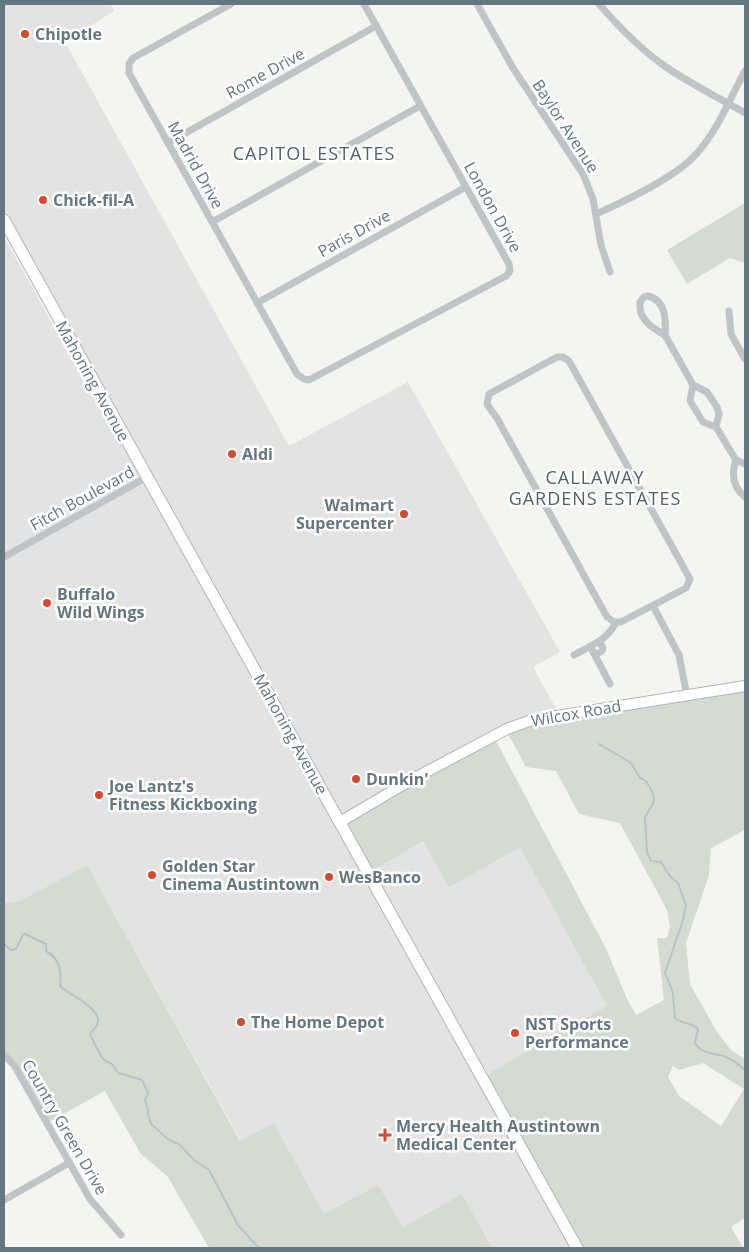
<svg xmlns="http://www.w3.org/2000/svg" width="749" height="1252" viewBox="0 0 749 1252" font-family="'Open Sans',sans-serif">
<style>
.built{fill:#e2e3e2}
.green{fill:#d6dbd2;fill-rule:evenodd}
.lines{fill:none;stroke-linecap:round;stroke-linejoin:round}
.stream{stroke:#b7c3c6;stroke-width:2}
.secondary-casing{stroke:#b0b6b9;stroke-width:12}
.primary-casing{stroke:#b1b6b9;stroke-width:13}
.street{stroke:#c0c4c7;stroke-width:7}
.secondary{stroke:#fff;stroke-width:10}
.primary{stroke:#fff;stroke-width:11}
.poi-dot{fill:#d7492e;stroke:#fff;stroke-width:2}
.labels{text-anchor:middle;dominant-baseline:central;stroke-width:5;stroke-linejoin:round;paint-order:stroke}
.poi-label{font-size:16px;font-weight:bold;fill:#657680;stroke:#fff;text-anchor:start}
.street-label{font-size:16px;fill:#657680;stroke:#fff}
.neighbourhood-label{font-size:18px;letter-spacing:1px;fill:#535f66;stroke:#fff}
</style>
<rect width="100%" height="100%" fill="#f4f4f1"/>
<path class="built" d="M4 4H110L114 11 65 42 289 446 408 382 560 652 533 667 559 714 545 716 440 765 423 841 545 833 606 949 623 989 577 1248H492L462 1194 402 1228 324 1214 274 1123 241 1141 87 865 20 901 4 903V237L108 423 115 420 4 226Z"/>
<path class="green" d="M745 203V263L730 258 687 284 667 250Z
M745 686V830L711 848 709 875 686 943 690 984 717 1032 731 1050 745 1059V1218L731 1227 743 1248H577L481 1078 607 1006 520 847 449 887 423 841 368 873 340 822 494 737 606 949 627 999 636 1015 664 1000 657 938H667L670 926 667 910 620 823 579 814 556 771 526 767 506 730 510 728ZM703 1063 744 1089 721 1126 679 1096 668 1077 673 1066 679 1070Z
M87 865 240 1141 274 1123 324 1214 378 1185 403 1227 462 1194 492 1248H209L168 1177 140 1153 105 1091 47 1123 14 1065 4 1055V903L20 901Z"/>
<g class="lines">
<path class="stream" d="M599 744 631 763 640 778 646 781 653 793 654 802 645 817 647 852 651 861 661 862 670 876 678 883 686 905 683 920 665 973 673 993 675 1018C682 1024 693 1023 698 1029L695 1043C702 1054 712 1053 724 1056 732 1059 739 1065 745 1070
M4 944 11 950 16 949 23 935 25 934 46 944V951C59 958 62 972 60 986 67 994 105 1009 97 1025 94 1030 91 1030 90 1035L100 1054 104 1060 112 1064 118 1073 142 1080 148 1093 145 1100 151 1124 169 1140 179 1144 194 1160 209 1170 238 1225 255 1244 260 1248"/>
<defs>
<path id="secondary" d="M340 822 411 780 507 729 532 720 745 686"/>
<path id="primary" d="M4 220 577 1248"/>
</defs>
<use href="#secondary" class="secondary-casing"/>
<use href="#primary" class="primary-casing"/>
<path class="street" d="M231 4 133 58 129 64V73L297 374 304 379 309 380 506 276 510 271 509 264 364 4
M477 4 513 68 583 174 593 199 601 245 610 272
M599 4C619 27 640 49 666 67 691 84 719 98 745 113
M168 143 376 26
M596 214C625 201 677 177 697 153 718 130 730 98 745 71
M212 222 420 106
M647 296C666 299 666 320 665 335 652 328 638 319 640 302L644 297Z
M257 303 466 187
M729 311 731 334 745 359
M665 335 693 385 707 392 717 407 719 414 716 427
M557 357H563L569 361 690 579 686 588 621 622H614L607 617 498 420 487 404 489 394Z
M693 385 690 401 703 422 716 427 736 460 745 464
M736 460C731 474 733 487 745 497
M4 557 147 477
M653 606 679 655 687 696
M590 646 610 684
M574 655C590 646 608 640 616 622
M595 655 602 651 603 648 599 641
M4 1055 14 1065 90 1199 121 1235
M4 1200 69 1163"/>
<use href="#secondary" class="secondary"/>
<use href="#primary" class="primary"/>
</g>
<g class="poi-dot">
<circle cx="25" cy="34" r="5"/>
<circle cx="43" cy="200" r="5"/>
<circle cx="232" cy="454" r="5"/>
<circle cx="404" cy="514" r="5"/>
<circle cx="47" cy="603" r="5"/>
<circle cx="356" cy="779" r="5"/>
<circle cx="99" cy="795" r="5"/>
<circle cx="152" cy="875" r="5"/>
<circle cx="329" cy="877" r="5"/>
<circle cx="241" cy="1022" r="5"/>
<circle cx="515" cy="1033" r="5"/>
<path d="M382.5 1127.5h5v5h5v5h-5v5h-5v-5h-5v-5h5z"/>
</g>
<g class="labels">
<g class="poi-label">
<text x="35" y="34">Chipotle</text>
<text x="53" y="200">Chick-fil-A</text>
<text x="242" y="454">Aldi</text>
<text x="394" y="505" text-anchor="end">Walmart<tspan x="394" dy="18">Supercenter</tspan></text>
<text x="57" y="594">Buffalo<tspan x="57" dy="18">Wild Wings</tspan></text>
<text x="366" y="779">Dunkin'</text>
<text x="109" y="786">Joe Lantz's<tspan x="109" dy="18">Fitness Kickboxing</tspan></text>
<text x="162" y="866">Golden Star<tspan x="162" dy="18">Cinema Austintown</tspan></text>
<text x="339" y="877">WesBanco</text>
<text x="251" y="1022">The Home Depot</text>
<text x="525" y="1024">NST Sports<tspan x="525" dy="18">Performance</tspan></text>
<text x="396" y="1126">Mercy Health Austintown<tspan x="396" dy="18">Medical Center</tspan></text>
</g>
<g class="street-label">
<text transform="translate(265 73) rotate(-29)">Rome Drive</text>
<text transform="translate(566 126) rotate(57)">Baylor Avenue</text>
<text transform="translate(196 165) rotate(61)">Madrid Drive</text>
<text transform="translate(493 207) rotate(61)">London Drive</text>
<text transform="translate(354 233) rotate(-29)">Paris Drive</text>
<text transform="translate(93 381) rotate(61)">Mahoning Avenue</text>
<text transform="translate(82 498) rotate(-29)">Fitch Boulevard</text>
<text transform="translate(576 713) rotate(-10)">Wilcox Road</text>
<text transform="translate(291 734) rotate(61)">Mahoning Avenue</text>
<text transform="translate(65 1127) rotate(60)">Country Green Drive</text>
</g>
<g class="neighbourhood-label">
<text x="314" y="153">CAPITOL ESTATES</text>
<text x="595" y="477">CALLAWAY<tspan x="595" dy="21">GARDENS ESTATES</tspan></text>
</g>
</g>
<rect width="749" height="1252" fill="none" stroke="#657680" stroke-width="10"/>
</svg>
